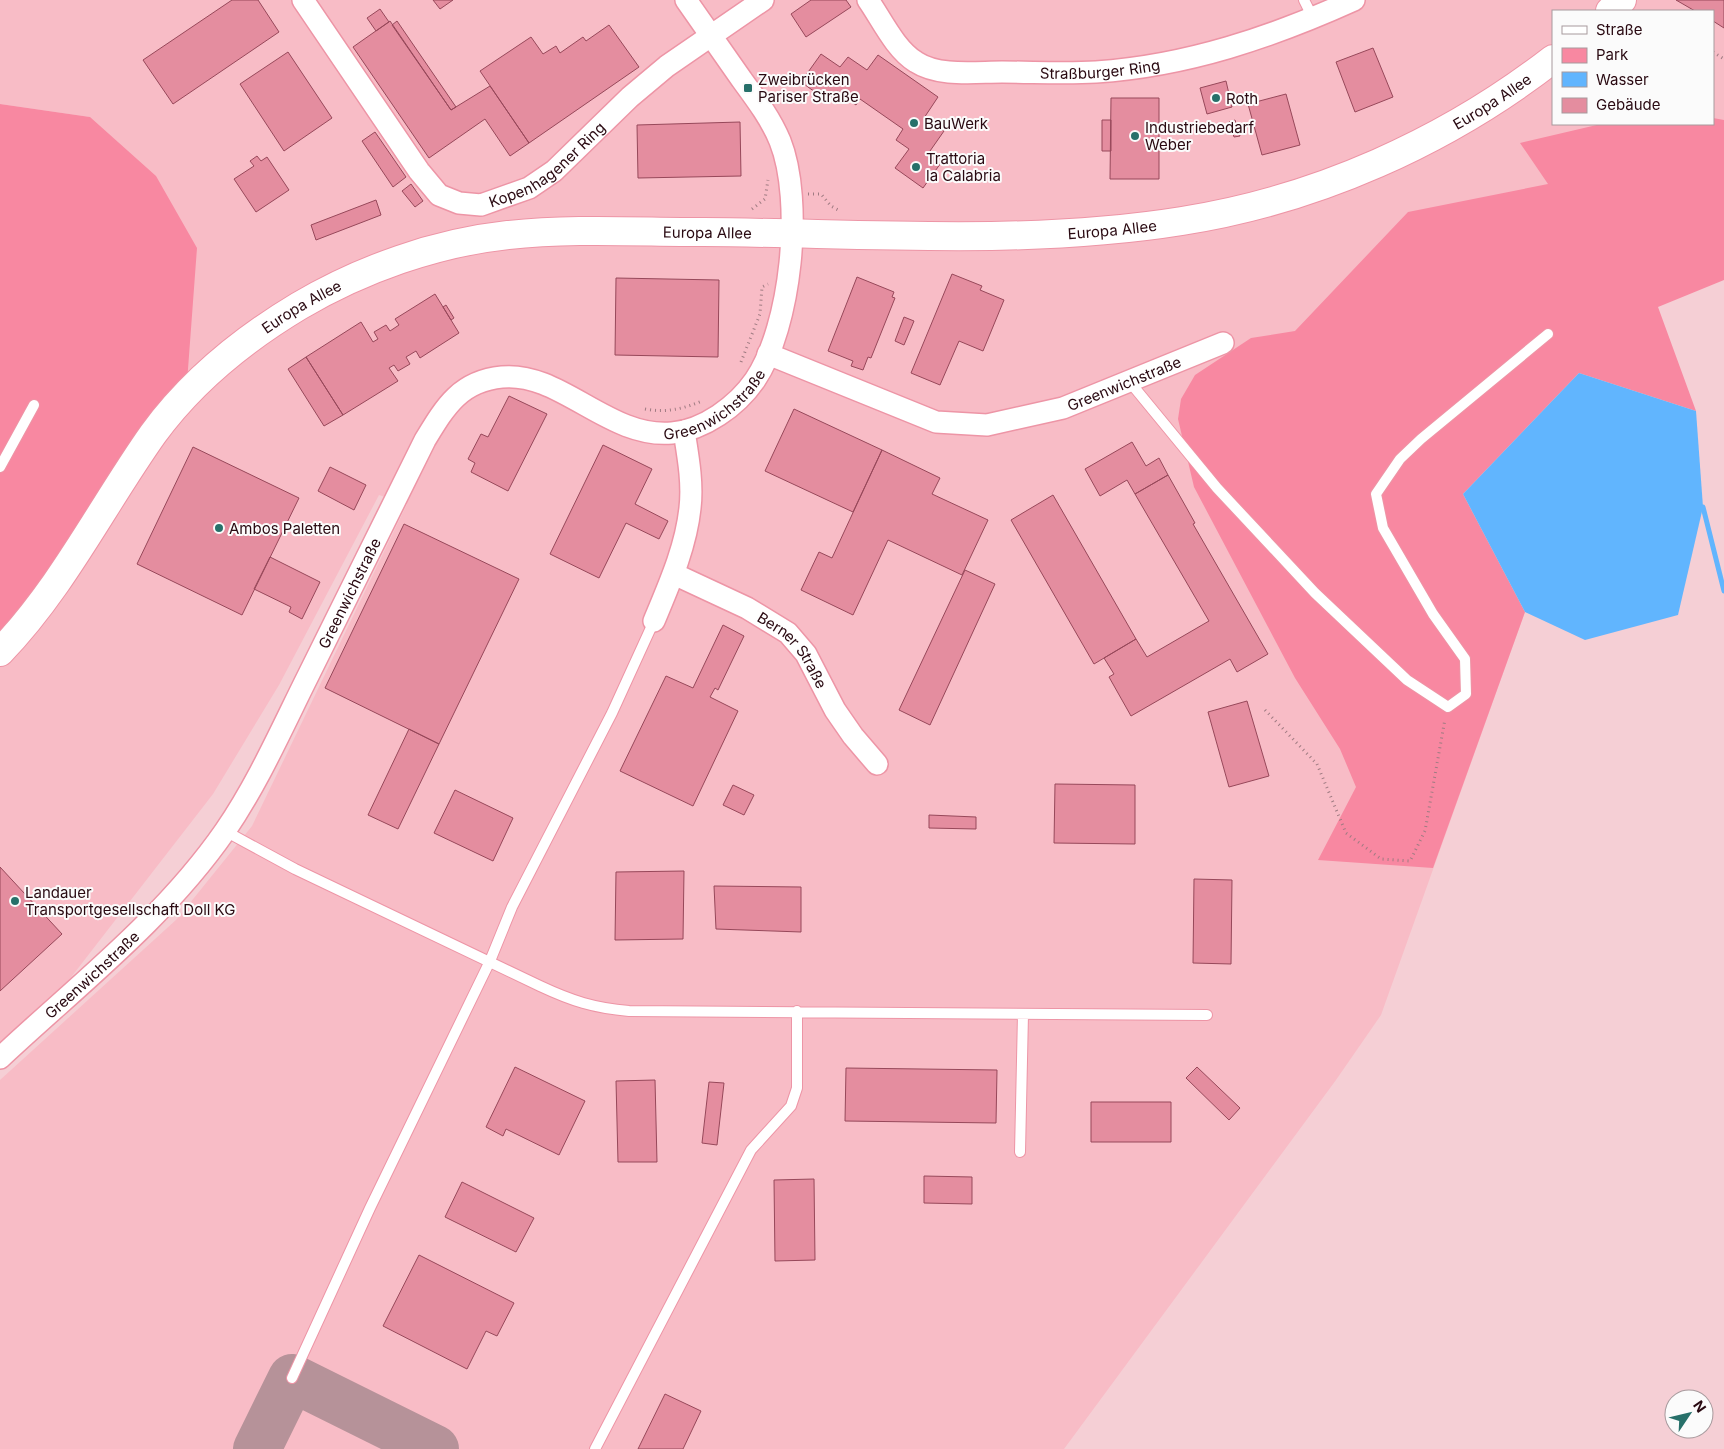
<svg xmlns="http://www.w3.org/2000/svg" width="1724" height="1449" viewBox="0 0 1724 1449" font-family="Inter,sans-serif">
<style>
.built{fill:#f8bcc6;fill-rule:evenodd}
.green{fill:#f888a1}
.water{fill:#61b5fe}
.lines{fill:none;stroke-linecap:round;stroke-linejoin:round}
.stream{stroke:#61b5fe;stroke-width:5}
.taxiway{stroke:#b69299;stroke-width:48}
.building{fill:#e48d9f;stroke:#97485a}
.lane-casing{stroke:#ed95a6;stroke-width:12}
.street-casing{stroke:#ed95a6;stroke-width:24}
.secondary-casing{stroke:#ed95a6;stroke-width:30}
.path{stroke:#9f7b82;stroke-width:3;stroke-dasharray:1 4;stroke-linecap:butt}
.lane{stroke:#fff;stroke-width:10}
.street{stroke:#fff;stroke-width:21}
.secondary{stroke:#fff;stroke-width:28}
.poi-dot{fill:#27706a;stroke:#fbfbfb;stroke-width:2}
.labels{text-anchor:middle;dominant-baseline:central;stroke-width:4;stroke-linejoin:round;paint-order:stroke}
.street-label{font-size:15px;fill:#290911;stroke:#fbfbfb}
.poi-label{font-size:15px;fill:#290911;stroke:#fbfbfb;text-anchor:start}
</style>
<rect width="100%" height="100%" fill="#f5cfd5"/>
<path class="built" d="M0 0H1724V262L1359 466 1525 612 1381 1015 1336 1080 1064 1449H0V1080L177 919 252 826 407 504 379 495 279 685 213 794 0 1069V652L90 117 0 104ZM1553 11H1713V124H1553Z"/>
<path class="green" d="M0 104 90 117 156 176 197 248 186 396 0 652Z
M1713 118 1724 120V280L1658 307 1696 411 1579 373 1463 494 1525 612 1433 868 1318 860 1356 787 1340 749 1295 678 1194 487 1178 419 1181 399 1195 375 1251 338 1295 331 1408 212 1548 184 1520 143 1601 124H1713Z"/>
<path class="water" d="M1579 373 1696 411 1703 507 1678 615 1585 640 1525 612 1463 494Z"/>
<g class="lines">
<path class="stream" d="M1703 507 1724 591"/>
<path class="taxiway" d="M257 1449 292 1378 435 1449"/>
</g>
<path class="building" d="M232 0H258L279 32 173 104 143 60Z
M433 0H453L440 9Z
M811 0H846L851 7 806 37 791 14Z
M1676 0H1724V28L1713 21V11H1695Z
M380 9 389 22 376 31 367 18Z
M390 21 451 110 490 86 529 143 510 156 485 119 429 158 353 47Z
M397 21 456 107 451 110 392 25Z
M609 25 639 67 529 143 480 71 531 37 543 54 556 46 560 53 583 37 586 41Z
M1373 48 1393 97 1355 112 1336 62Z
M288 52 332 118 284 151 240 84Z
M821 54 840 67 848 57 867 70 878 55 938 97 924 118 944 131 930 151 943 160 923 188 895 168 909 149 896 140 903 129 860 99 856 105 837 91 829 102 801 82Z
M1226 81 1232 107 1207 114 1200 88Z
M1286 94 1300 145 1262 155 1248 104Z
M1111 98H1159V179H1110Z
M1102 120H1111V151H1102Z
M1235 120 1240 136 1234 137 1229 122Z
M740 122 741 176 638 178 637 125Z
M375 132 406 177 393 187 362 141Z
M257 156 261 161 267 157 289 190 256 212 234 179 254 166 250 161Z
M411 184 423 201 415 207 402 191Z
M376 200 381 215 316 240 311 225Z
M952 274 982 286 980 290 1004 300 983 351 959 341 940 385 911 373Z
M857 277 894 292 892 297 895 298 871 358 868 357 863 370 851 366 853 361 828 351Z
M616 278 719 280 718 357 615 355Z
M435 294 459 333 420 358 416 351 406 357 410 364 398 371 394 365 389 368 398 381 343 415 306 357 361 322 373 342 378 339 374 332 386 325 390 331 399 325 395 319Z
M446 305 454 318 451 320 443 307Z
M904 317 914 321 904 345 895 341Z
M306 357 343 415 324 426 288 369Z
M509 396 547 414 508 491 471 472 475 463 468 459 481 434 488 437Z
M794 409 882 450 853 512 765 471Z
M1132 442 1146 466 1159 458 1168 475 1135 494 1127 480 1100 496 1085 469Z
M603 445 652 469 635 504 668 521 659 539 626 523 599 578 550 554Z
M193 447 299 498 242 615 137 564Z
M882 450 940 478 932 494 988 520 962 575 888 540 853 615 801 590 819 552 832 558Z
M330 467 366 485 354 510 318 491Z
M1168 475 1195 523 1193 524 1268 654 1237 672 1230 659 1131 716 1109 677 1114 674 1104 658 1136 639 1147 657 1209 621 1135 494Z
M1053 495 1136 639 1094 664 1011 520Z
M404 524 519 579 439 744 325 688Z
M270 557 320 582 302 619 289 612 291 607 254 589Z
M965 570 995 584 930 725 899 710Z
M723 625 744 636 718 690 715 688 710 697 738 711 693 806 620 771 666 676 693 688Z
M1247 701 1269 776 1229 787 1208 712Z
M409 729 439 744 398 829 368 815Z
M1055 784 1135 785V844L1054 843Z
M733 785 754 795 744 815 723 805Z
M455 790 513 818 493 861 434 833Z
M929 815 976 817V829L929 828Z
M0 867 62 934 0 991Z
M684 871 683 939 615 940 616 872Z
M1194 879 1232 880 1231 964 1193 963Z
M714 886 801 887V932L716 929Z
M515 1067 585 1101 559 1155 506 1129 503 1136 486 1127Z
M1197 1067 1240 1108 1229 1120 1186 1078Z
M846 1068 997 1070 996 1123 845 1121Z
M655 1080 657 1162H618L616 1081Z
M709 1082 724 1083 717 1145 702 1143Z
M1091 1102H1171V1142H1091Z
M924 1176 972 1177V1204L924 1203Z
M814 1179 815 1260 775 1261 774 1180Z
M462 1182 534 1218 516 1252 445 1217Z
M419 1255 514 1303 497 1336 486 1331 467 1369 383 1326Z
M665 1394 701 1411 683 1449H638Z"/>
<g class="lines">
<defs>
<path id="lane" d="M1304 0 1313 18
M1129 381 1217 488 1315 593 1407 680 1448 707 1466 694 1465 659 1433 614 1383 528 1376 494 1400 459 1421 439 1548 334
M0 467 34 405
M225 831 295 869 540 986C572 1001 594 1008 629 1011L1207 1015
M1020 1152 1023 1014
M292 1378 370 1208 490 961 512 907 612 713 654 621
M595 1449 751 1150 791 1106 797 1088V1011"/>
<g id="street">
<path id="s1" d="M303 0 419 171 439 195 459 203 481 205 529 188 554 171 630 97 667 66 763 0"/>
<path id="s2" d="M868 0C882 20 895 49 916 62 939 77 975 72 1002 72 1033 72 1065 74 1096 72 1187 66 1272 37 1354 0"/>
<path id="s3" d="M768 354 936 422 987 425 1063 408 1223 343"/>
<path id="s4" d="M674 574 747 608 788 633 806 654 835 710 853 736 877 764"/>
<path d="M654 621C669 585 686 547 690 508 693 483 688 456 684 431"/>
<path id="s5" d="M0 1058C78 985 164 919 225 831 258 783 282 728 308 676 347 597 386 519 425 440 445 407 460 381 502 377 560 371 609 439 672 433 704 430 737 406 755 380 791 327 804 201 780 141 771 119 756 99 742 80 723 53 705 27 686 0"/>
</g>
<g id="secondary">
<path d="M1610 11 1622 0"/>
<path id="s6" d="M0 652C62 588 102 506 153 434 191 382 244 339 299 306 362 269 435 243 508 235 572 228 639 232 703 232 861 233 1026 246 1182 221 1316 200 1446 142 1553 59"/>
</g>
</defs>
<use href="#lane" class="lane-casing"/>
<use href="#street" class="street-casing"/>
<use href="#secondary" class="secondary-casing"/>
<path class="path" d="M1713 52 1724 59
M808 194H821L831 206 840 211
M752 209 765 199 768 180
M741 362 760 314 762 287 768 284
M645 409C665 413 683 409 702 401
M1265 710 1317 764 1346 833 1381 859 1410 861 1425 831 1445 719"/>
<use href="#lane" class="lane"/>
<use href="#street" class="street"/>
<use href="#secondary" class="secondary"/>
</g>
<g class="poi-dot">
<rect x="743" y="83" width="10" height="10" rx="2.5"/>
<circle cx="1216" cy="98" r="5"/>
<circle cx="914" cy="123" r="5"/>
<circle cx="1135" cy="136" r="5"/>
<circle cx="916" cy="167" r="5"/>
<circle cx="219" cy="528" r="5"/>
<circle cx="15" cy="901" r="5"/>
</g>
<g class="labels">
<g class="street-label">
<text stroke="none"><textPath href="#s2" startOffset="265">Straßburger Ring</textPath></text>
<text stroke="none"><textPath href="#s6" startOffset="1694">Europa Allee</textPath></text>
<text stroke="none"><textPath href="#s1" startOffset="360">Kopenhagener Ring</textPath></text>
<text stroke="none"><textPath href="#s6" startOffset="1289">Europa Allee</textPath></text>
<text stroke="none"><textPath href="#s6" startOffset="884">Europa Allee</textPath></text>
<text stroke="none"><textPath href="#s6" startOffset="464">Europa Allee</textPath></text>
<text stroke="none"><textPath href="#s3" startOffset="376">Greenwichstraße</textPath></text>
<text stroke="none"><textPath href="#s5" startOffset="1098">Greenwichstraße</textPath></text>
<text stroke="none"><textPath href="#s5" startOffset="589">Greenwichstraße</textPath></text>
<text stroke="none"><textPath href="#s4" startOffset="144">Berner Straße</textPath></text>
<text stroke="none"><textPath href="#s5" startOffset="124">Greenwichstraße</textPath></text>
</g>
<g class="poi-label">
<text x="758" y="79">Zweibrücken<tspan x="758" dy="17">Pariser Straße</tspan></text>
<text x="1226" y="98">Roth</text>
<text x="924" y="123">BauWerk</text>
<text x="1145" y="127">Industriebedarf<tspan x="1145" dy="17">Weber</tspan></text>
<text x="926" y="158">Trattoria<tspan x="926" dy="17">la Calabria</tspan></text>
<text x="229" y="528">Ambos Paletten</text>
<text x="25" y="892">Landauer<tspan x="25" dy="17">Transportgesellschaft Doll KG</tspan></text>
</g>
</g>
<rect x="1552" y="10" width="162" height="115" fill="#fbfbfb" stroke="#a79a9d"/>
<rect x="1562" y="26" width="25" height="8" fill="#ffffff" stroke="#a79a9d"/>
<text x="1596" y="35" font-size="15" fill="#290911">Straße</text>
<rect x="1562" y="48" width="25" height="15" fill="#f888a1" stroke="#a79a9d"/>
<text x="1596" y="60" font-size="15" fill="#290911">Park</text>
<rect x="1562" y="72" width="25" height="15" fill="#61b5fe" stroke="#a79a9d"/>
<text x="1596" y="85" font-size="15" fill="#290911">Wasser</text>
<rect x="1562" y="98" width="25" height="15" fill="#e48d9f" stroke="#a79a9d"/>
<text x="1596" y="110" font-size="15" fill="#290911">Gebäude</text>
<g transform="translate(1689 1414) rotate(55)"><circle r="24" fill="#fbfbfb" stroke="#a79a9d"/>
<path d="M0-4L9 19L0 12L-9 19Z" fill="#27706a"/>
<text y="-8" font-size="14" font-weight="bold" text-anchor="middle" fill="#290911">N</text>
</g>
</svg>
